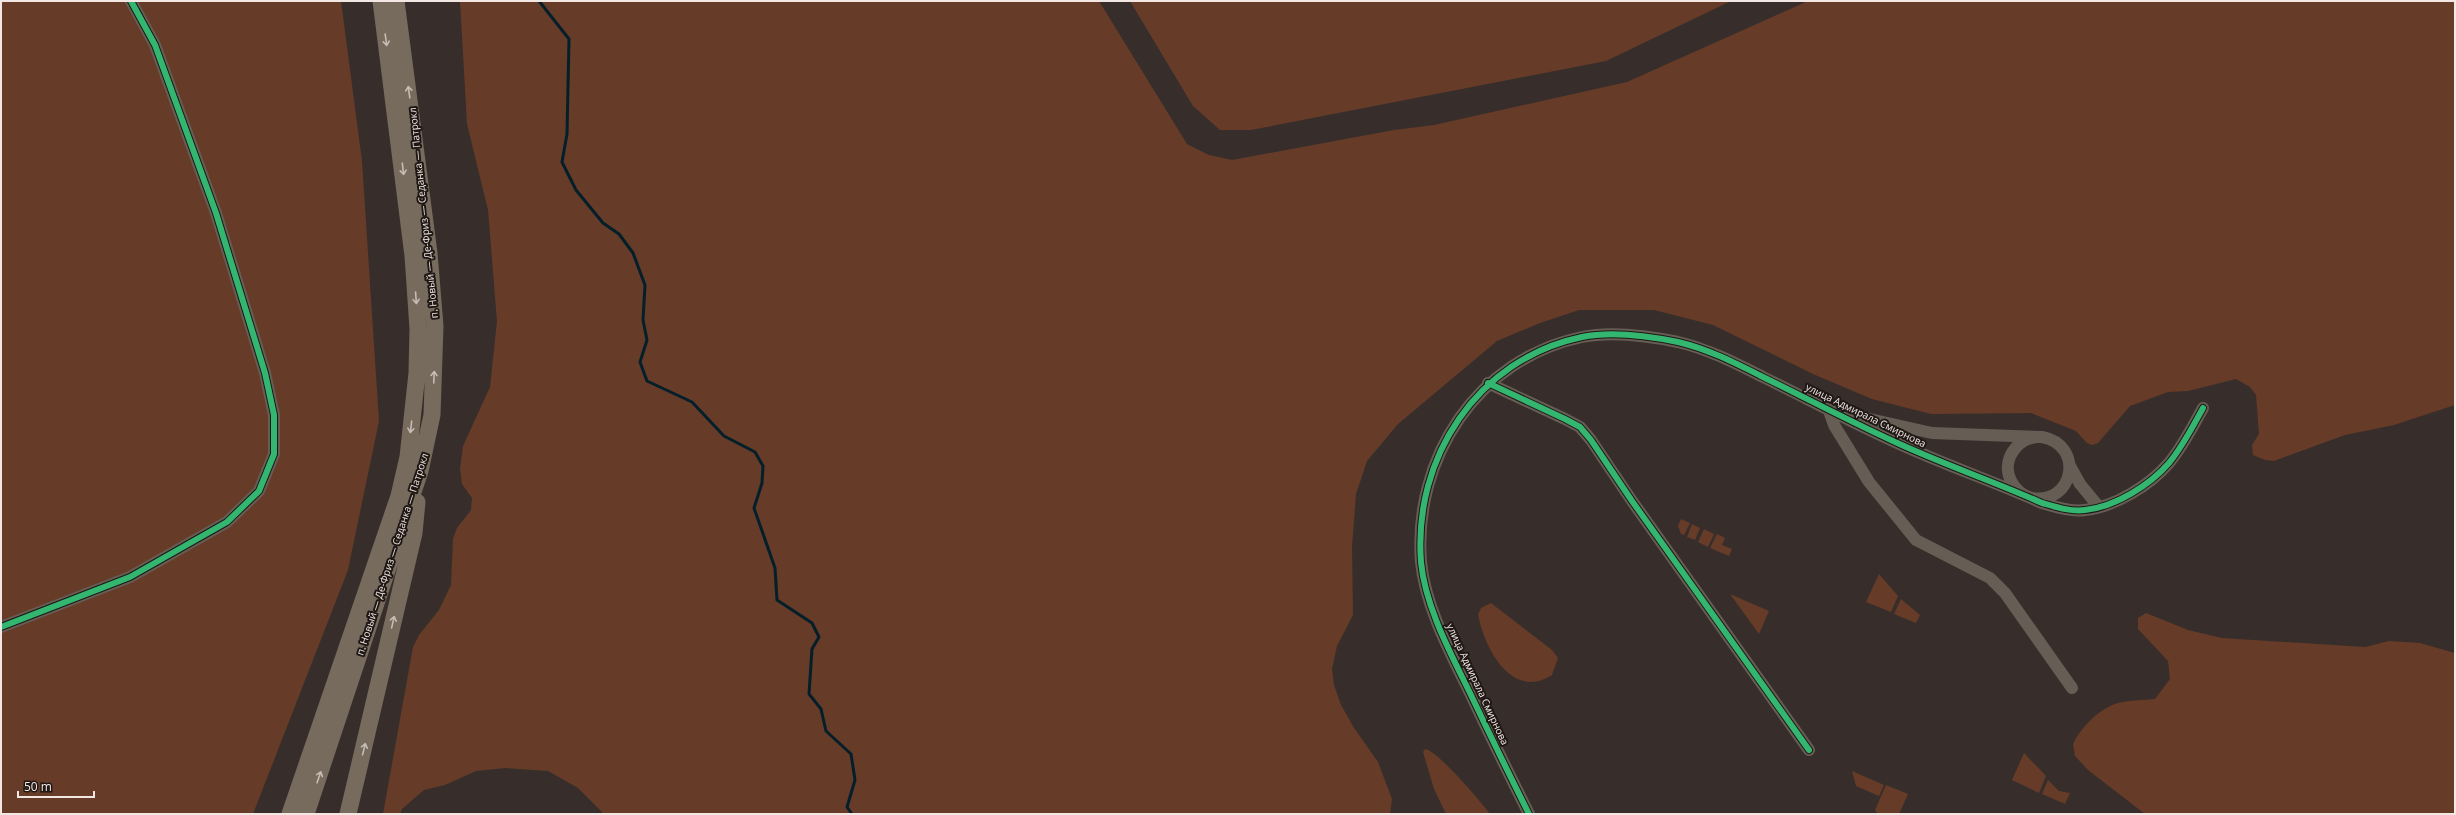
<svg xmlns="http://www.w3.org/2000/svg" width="2456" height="815" viewBox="0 0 2456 815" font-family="'Open Sans',sans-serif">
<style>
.green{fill:#663b28}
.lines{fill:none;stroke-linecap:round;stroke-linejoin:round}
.stream{stroke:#051f2a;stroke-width:3}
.minor{stroke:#665e55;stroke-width:12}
.highway{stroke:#776b5d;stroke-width:17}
.cycleway-casing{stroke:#1e1714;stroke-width:8}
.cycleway{stroke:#33b770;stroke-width:6}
.oneway{stroke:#c7bcb4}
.labels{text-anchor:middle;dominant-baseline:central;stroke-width:4;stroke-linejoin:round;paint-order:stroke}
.street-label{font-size:10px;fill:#f2e7e3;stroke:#1e1714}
</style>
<rect width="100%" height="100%" fill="#372e2b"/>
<path class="green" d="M1 1H341L362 161 379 421 348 570 253 814H1Z
M460 1H1099L1187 144 1209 155 1232 160 1394 130 1434 125 1627 82 1808 1H2455V405L2394 425 2345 435 2274 461 2265 460 2253 455 2252 445 2259 434 2256 395 2250 387 2236 379 2188 391 2168 392 2130 406 2098 443 2092 445 2087 443 2076 431 2031 413 1931 414 1872 399 1813 374 1713 325 1654 310H1579L1540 323 1497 341 1398 424 1367 461 1356 494 1352 547 1353 615 1337 646 1332 669 1334 685 1341 705 1354 728 1378 762 1392 799 1390 814H604L578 788 548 771 506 768 476 771 445 785 424 790 402 809 400 814H383L413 647 419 635 439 610 451 585 453 539 457 528 471 510 472 498 462 484 460 469 463 446 490 387 497 321 488 210 467 124Z
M1130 1H1731L1606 61 1251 130H1220L1193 106Z
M1681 519 1690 523 1684 535 1681 534 1678 526Z
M1692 524 1700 528 1695 540 1687 537Z
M1704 529 1714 534 1708 547 1698 542Z
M1717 534 1725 538 1722 545 1732 549 1729 556 1710 548Z
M1879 574 1898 596 1891 612 1866 602Z
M1730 594 1769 611 1759 634Z
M1901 599 1920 615 1916 623 1894 614Z
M1491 603 1552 650 1558 658 1552 675C1512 701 1484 648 1478 614L1481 608Z
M2146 613 2188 630 2222 638 2365 647 2389 641 2420 643 2455 653V814H2145L2088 770 2075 756 2073 744C2081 727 2100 708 2118 703 2130 700 2144 700 2155 699L2170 679 2168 661 2138 629V618Z
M1425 749C1437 750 1482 803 1490 814H1446L1434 789 1423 752Z
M2024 753 2046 776 2039 793 2012 780Z
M1852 771 1884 785 1879 796 1856 786Z
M2048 780 2059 791 2070 793 2065 804 2042 794Z
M1886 785 1908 794 1899 814H1878L1875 810Z"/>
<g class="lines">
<path class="stream" d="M539 1 569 39 567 134 562 162 576 190 603 223 619 234 633 253 645 285 643 320 647 340 640 362 647 381 692 402 724 436 755 452 763 466 762 483 754 508 775 568 777 600 812 623 819 637 812 649 809 694 821 709 826 731 851 754 855 780 847 807 852 814"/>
<path class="minor" d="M1488 383 1565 419 1580 427 1591 440 1632 501 1809 750
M1828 408 1834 425 1869 482 1916 540 1990 578 2005 593 2072 688
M1852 415 1932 433 2042 437C2085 445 2074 505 2032 498 2023 496 2015 489 2011 481 2001 461 2016 439 2037 437
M2070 466 2080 484 2099 507
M1 627 130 577 227 522 259 491 274 454V415L265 373 216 213 155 45 131 1
M1529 814C1509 774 1489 733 1470 693 1451 654 1425 606 1421 562 1413 458 1477 359 1582 337 1611 331 1649 336 1678 342 1708 349 1735 363 1763 377 1806 398 1849 421 1893 441 1942 464 1993 481 2042 503 2056 507 2071 512 2085 510 2115 507 2150 485 2169 463 2183 446 2193 426 2203 408"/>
<path class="highway" d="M290 814 399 496 408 457 417 373 418 329 413 256 381 1
M306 814 420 471 432 415 435 326 429 253 396 1
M348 814 414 533 417 502"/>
<defs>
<path id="cycleway" d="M1488 383 1565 419 1580 427 1591 440 1632 501 1809 750
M1 627 130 577 227 522 259 491 274 454V415L265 373 216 213 155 45 131 1
M1529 814C1509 774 1489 733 1470 693 1451 654 1425 606 1421 562 1413 458 1477 359 1582 337 1611 331 1649 336 1678 342 1708 349 1735 363 1763 377 1806 398 1849 421 1893 441 1942 464 1993 481 2042 503 2056 507 2071 512 2085 510 2115 507 2150 485 2169 463 2183 446 2193 426 2203 408"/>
</defs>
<use href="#cycleway" class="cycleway-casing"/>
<use href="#cycleway" class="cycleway"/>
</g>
<defs><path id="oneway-shaft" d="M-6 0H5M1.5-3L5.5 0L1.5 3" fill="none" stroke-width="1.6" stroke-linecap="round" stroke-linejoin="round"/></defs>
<g class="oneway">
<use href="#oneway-shaft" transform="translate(386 40) rotate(82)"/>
<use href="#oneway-shaft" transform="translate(409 92) rotate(-98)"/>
<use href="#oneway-shaft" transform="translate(403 169) rotate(83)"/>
<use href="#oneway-shaft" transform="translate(416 298) rotate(86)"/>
<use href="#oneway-shaft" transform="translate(434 377) rotate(-88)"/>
<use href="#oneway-shaft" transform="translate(411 427) rotate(96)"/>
<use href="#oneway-shaft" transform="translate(393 622) rotate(-77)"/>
<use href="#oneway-shaft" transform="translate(364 749) rotate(-76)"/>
<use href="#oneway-shaft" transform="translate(319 777) rotate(-71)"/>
</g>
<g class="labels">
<g class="street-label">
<text transform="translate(423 213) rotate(-96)">п. Новый — Де-Фриз — Седанка — Патрокл</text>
<text transform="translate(1866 415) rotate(26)">улица Адмирала Смирнова</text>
<text transform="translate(392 554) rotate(-72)">п. Новый — Де-Фриз — Седанка — Патрокл</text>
<text transform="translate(1478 684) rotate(65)">улица Адмирала Смирнова</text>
</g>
</g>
<rect width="2456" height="815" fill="none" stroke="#f2e7e3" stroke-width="4"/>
<path d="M18 791v6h76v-6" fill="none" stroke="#f2e7e3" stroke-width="2"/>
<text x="24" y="791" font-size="12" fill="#f2e7e3" stroke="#1e1714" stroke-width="3" paint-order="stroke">50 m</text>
</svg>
